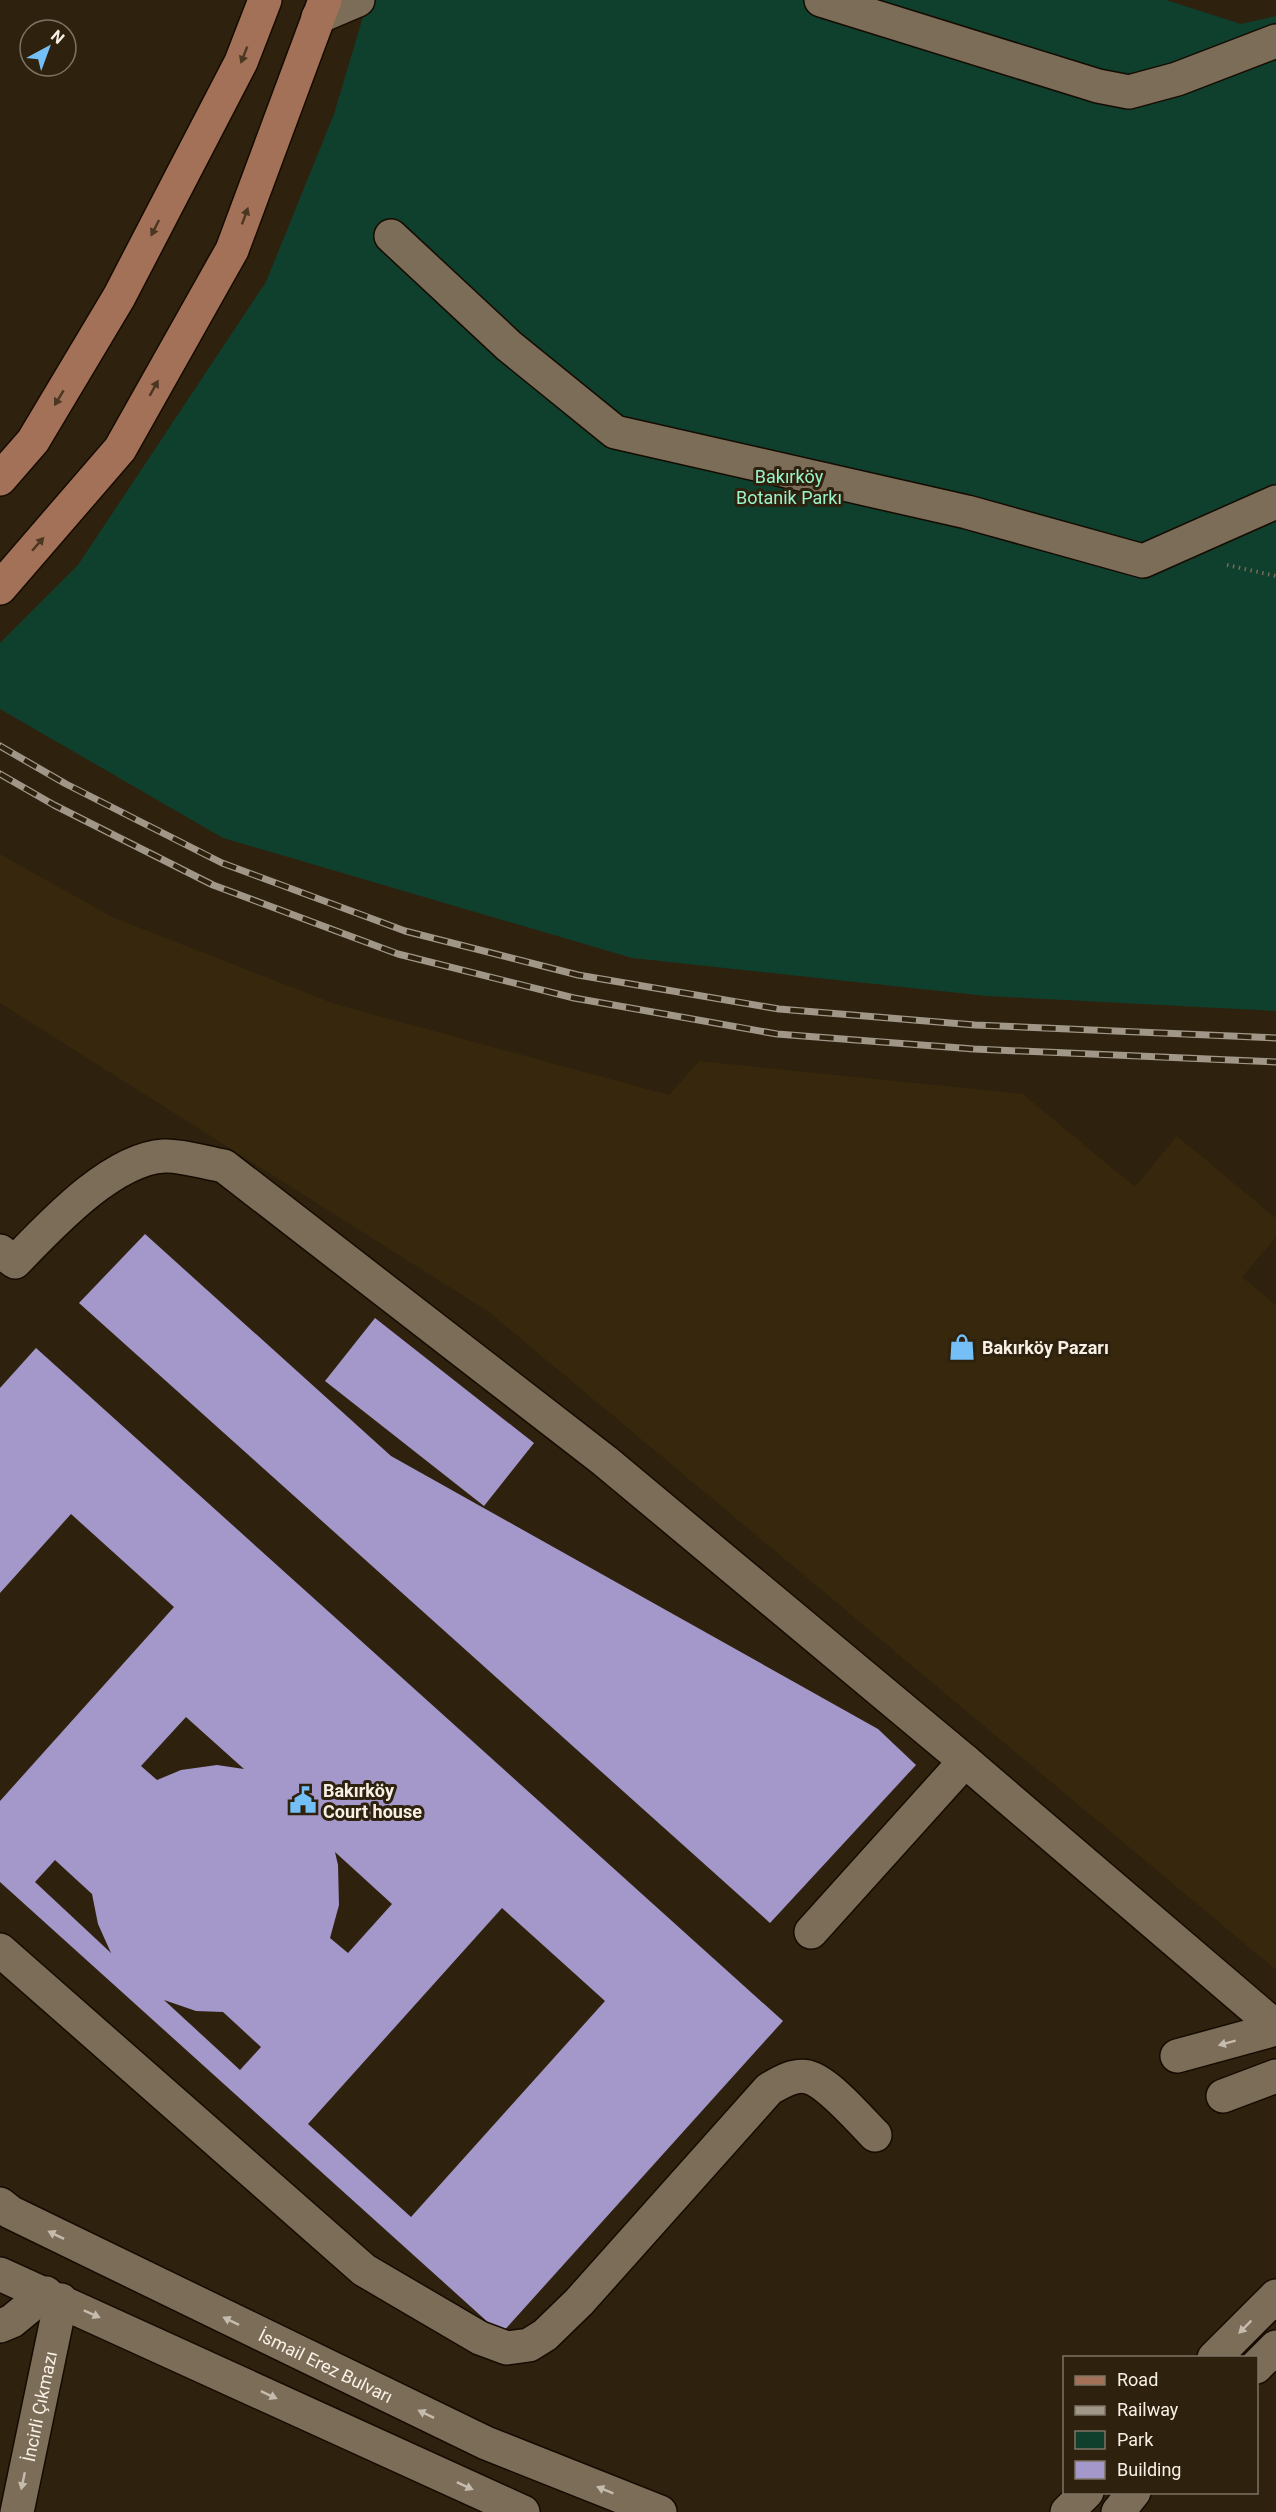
<svg xmlns="http://www.w3.org/2000/svg" width="1276" height="2512" viewBox="0 0 1276 2512" font-family="Roboto,sans-serif">
<style>
.built{fill:#36270d}
.green{fill:#0f3f2d}
.building{fill:#a497c9;fill-rule:evenodd}
.lines{fill:none;stroke-linecap:round;stroke-linejoin:round}
.minor-casing{stroke:#160b00;stroke-width:36}
.major-casing{stroke:#160b00;stroke-width:36}
.path{stroke:#756b5a;stroke-width:4;stroke-dasharray:1.5 4.5;stroke-linecap:butt}
.minor{stroke:#7b6d58;stroke-width:33}
.major{stroke:#a27157;stroke-width:33}
.rail-casing{stroke:#a09788;stroke-width:7}
.rail{stroke:#2e220f;stroke-width:4.5;stroke-dasharray:14;stroke-linecap:butt}
.oneway{fill:#4b3621}
.oneway2{fill:#c6bcad}
.labels{text-anchor:middle;dominant-baseline:central;stroke-width:6;stroke-linejoin:round;paint-order:stroke}
.park-label{font-size:18px;fill:#9af3cb;stroke:#2e220f}
.poi-label{font-size:18px;font-weight:bold;fill:#f8f0e5;stroke:#2e220f;text-anchor:start}
.street-label{font-size:18px;fill:#f8f0e5;stroke:#2e220f}
</style>
<rect width="100%" height="100%" fill="#2e220f"/>
<path class="built" d="M0 854 112 917 335 1004 669 1095 699 1061 1023 1094 1135 1187 1177 1136 1276 1218V1237L1242 1277 1276 1305V1970L489 1312 0 1003Z"/>
<path class="green" d="M368 0H1166L1241 24 1276 16V1011L987 996 632 958 223 838 0 709V643L78 565 266 282 334 114Z"/>
<path class="building" d="M145 1234 391 1456 878 1729 916 1765 770 1923 79 1303Z
M375 1318 534 1443 484 1506 325 1381Z
M36 1348 783 2021 501 2334 0 1882V1801L174 1607 71 1514 0 1593V1388ZM186 1717 244 1769 217 1765 181 1770 157 1780 141 1766ZM335 1852 392 1904 348 1953 330 1938 339 1905 338 1865ZM55 1860 92 1894 98 1924 111 1953 35 1882ZM502 1908 605 2001 411 2217 308 2124ZM164 2000 196 2011 223 2012 261 2047 240 2070Z"/>
<g class="lines">
<defs>
<g id="minor">
<path d="M821 0 1098 86 1129 92 1177 79 1276 41"/>
<path d="M318 17 358 0"/>
<path d="M391 236 509 346 615 432 967 512 1143 561 1276 502"/>
<path d="M0 1251 15 1262C50 1226 111 1159 164 1156 181 1155 206 1163 224 1166L605 1461 965 1761 1276 2027"/>
<path d="M811 1932 965 1761"/>
<path d="M0 1950 364 2270 480 2338 507 2348 529 2345 545 2335 579 2302 769 2089C781 2082 794 2074 808 2077 828 2082 860 2120 875 2135"/>
<path d="M1177 2056 1276 2029"/>
<path d="M1223 2096 1276 2076"/>
<path id="s1" d="M0 2204 10 2212 486 2443 660 2512"/>
<path d="M0 2274 523 2512"/>
<path d="M0 2326 12 2321 46 2293"/>
<path d="M1214 2358 1276 2296"/>
<path d="M1256 2367 1276 2347"/>
<path id="s2" d="M17 2512 61 2300"/>
<path d="M1067 2512 1087 2492"/>
<path d="M1118 2512 1134 2492"/>
</g>
<path id="major" d="M0 479 33 441 119 297 241 62 265 0
M0 588 120 449 232 250 325 0"/>
</defs>
<use href="#minor" class="minor-casing"/>
<use href="#major" class="major-casing"/>
<path class="path" d="M1227 565 1276 576"/>
<use href="#minor" class="minor"/>
<use href="#major" class="major"/>
<defs>
<path id="rail" d="M0 746 66 784 222 863 405 931 578 975 779 1009 975 1025 1276 1038
M0 774 54 805 213 885 398 954 574 998 777 1034 974 1049 1276 1062"/>
</defs>
<use href="#rail" class="rail-casing"/>
<use href="#rail" class="rail"/>
</g>
<defs><path id="oneway-solid" d="M-6-.8H1V-3.2L6.5 0L1 3.2V.8H-6Z" transform="scale(1.5)"/></defs>
<g class="oneway">
<use href="#oneway-solid" transform="translate(244 55) rotate(111)"/>
<use href="#oneway-solid" transform="translate(245 216) rotate(-70)"/>
<use href="#oneway-solid" transform="translate(155 228) rotate(117)"/>
<use href="#oneway-solid" transform="translate(154 388) rotate(-61)"/>
<use href="#oneway-solid" transform="translate(59 398) rotate(121)"/>
<use href="#oneway-solid" transform="translate(38 544) rotate(-49)"/>
</g>
<g class="oneway2">
<use href="#oneway-solid" transform="translate(1227 2043) rotate(165)"/>
<use href="#oneway-solid" transform="translate(56 2235) rotate(-154)"/>
<use href="#oneway-solid" transform="translate(92 2314) rotate(24)"/>
<use href="#oneway-solid" transform="translate(231 2321) rotate(-154)"/>
<use href="#oneway-solid" transform="translate(1245 2327) rotate(135)"/>
<use href="#oneway-solid" transform="translate(269 2395) rotate(25)"/>
<use href="#oneway-solid" transform="translate(426 2414) rotate(-154)"/>
<use href="#oneway-solid" transform="translate(23 2481) rotate(102)"/>
<use href="#oneway-solid" transform="translate(465 2486) rotate(25)"/>
<use href="#oneway-solid" transform="translate(605 2490) rotate(-158)"/>
</g>
<defs>
<symbol id="shop-bare" viewBox="-9 -9 18 18"><path d="M-5-2.5h2.3a2.7 3.5 0 0 1 5.4 0H5L5.5 6h-11ZM-1.5-2.5h3a1.5 2.3 0 0 0-3 0Z" fill="#74c0f6" stroke="#2e220f" stroke-width="2.5" paint-order="stroke"/></symbol>
<symbol id="civic-bare" viewBox="-9 -9 18 18"><path d="M-.6-6.5H3V-4.5H.6V-3L4-1V1h2V6H-6V1h2V-1L-.6-3ZM-1.2 2.5V6h2.4V2.5Z" fill="#74c0f6" stroke="#2e220f" stroke-width="2.5" paint-order="stroke"/></symbol>
</defs>
<g fill-rule="evenodd">
<use href="#shop-bare" x="943" y="1328" width="38" height="38"/>
<use href="#civic-bare" x="284" y="1781" width="38" height="38"/>
</g>
<g class="labels">
<g class="park-label">
<text x="789" y="476">Bakırköy<tspan x="789" dy="21">Botanik Parkı</tspan></text>
</g>
<g class="poi-label">
<text x="982" y="1347">Bakırköy Pazarı</text>
<text x="323" y="1790">Bakırköy<tspan x="323" dy="21">Court house</tspan></text>
</g>
<g class="street-label">
<text stroke="none"><textPath href="#s1" startOffset="364">İsmail Erez Bulvarı</textPath></text>
<text stroke="none"><textPath href="#s2" startOffset="108">İncirli Çıkmazı</textPath></text>
</g>
</g>
<rect x="1063" y="2356" width="195" height="138" fill="#2e220f" stroke="#7f7465" stroke-width="1.5"/>
<rect x="1075" y="2376" width="30" height="9" fill="#a27157" stroke="#7f7465" stroke-width="1.5"/>
<text x="1117" y="2386" font-size="18" fill="#f8f0e5">Road</text>
<rect x="1075" y="2406" width="30" height="9" fill="#a09788" stroke="#7f7465" stroke-width="1.5"/>
<text x="1117" y="2416" font-size="18" fill="#f8f0e5">Railway</text>
<rect x="1075" y="2431" width="30" height="18" fill="#0f3f2d" stroke="#7f7465" stroke-width="1.5"/>
<text x="1117" y="2446" font-size="18" fill="#f8f0e5">Park</text>
<rect x="1075" y="2461" width="30" height="18" fill="#a497c9" stroke="#7f7465" stroke-width="1.5"/>
<text x="1117" y="2476" font-size="18" fill="#f8f0e5">Building</text>
<g transform="translate(48 48) rotate(41)"><circle r="28" fill="#2e220f" stroke="#7f7465" stroke-width="1.5"/>
<path d="M0-4.5L10 22L0 15L-10 22Z" fill="#74c0f6"/>
<text y="-9" font-size="16" font-weight="bold" text-anchor="middle" fill="#f8f0e5">N</text>
</g>
</svg>
